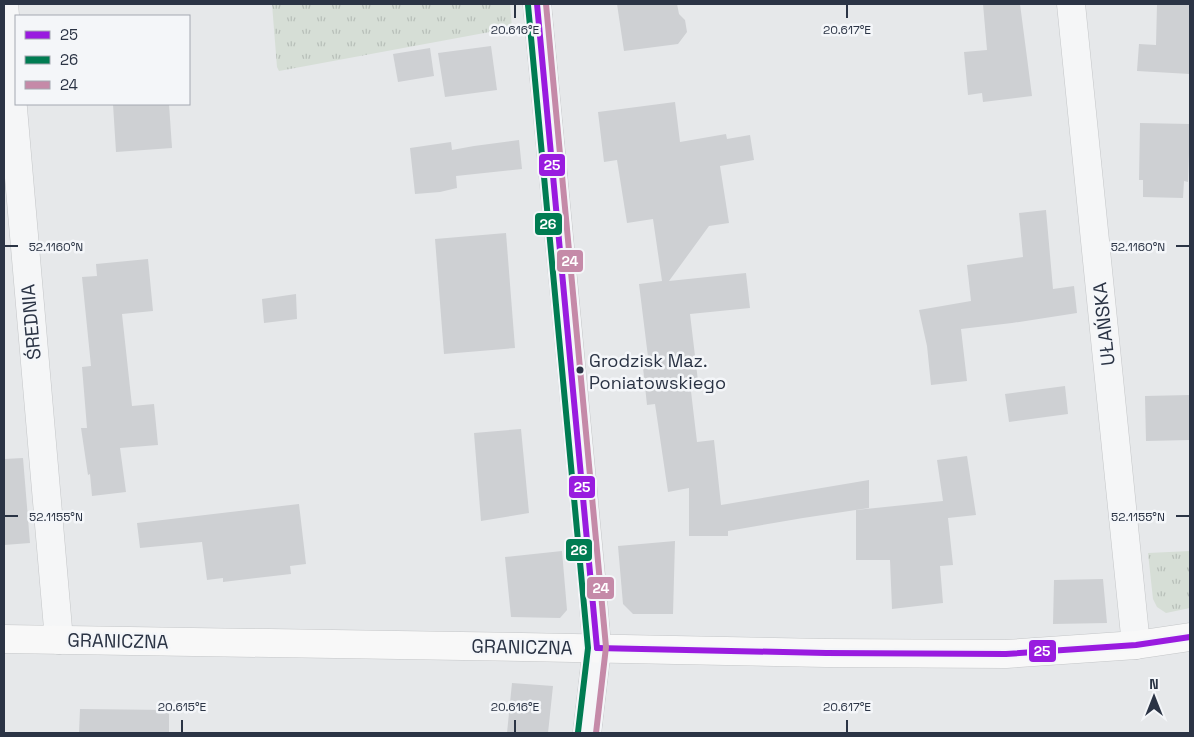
<svg xmlns="http://www.w3.org/2000/svg" width="1194" height="737" viewBox="0 0 1194 737" font-family="'Space Grotesk',sans-serif">
	<defs>
		<pattern id="grass-tufts" width="24" height="20" patternUnits="userSpaceOnUse" patternTransform="scale(1.25)"><rect width="24" height="20" fill="#d6ded6"/><path d="M3 7l-1-3M5 7V3M7 7l1-3M15 17l-1-3M17 17v-4M19 17l1-3" fill="none" stroke="#b8bfb9"/></pattern>
	</defs>
	<rect width="100%" height="100%" fill="#e6e8ea"/>
	<g fill="url(#grass-tufts)">
		<path d="M272 4H510L512 28 279 71 277 67Z"/>
		<path d="M1190 551V608L1166 613 1157 607 1153 599 1148 553Z"/>
	</g>
	<g fill="#ced0d3">
		<path d="M617 4H677L679 14 685 20 687 32 678 44 624 51Z"/>
		<path d="M983 4H1020L1032 96 983 102 982 93 968 95 964 52 987 50Z"/>
		<path d="M1157 4H1190V74L1137 71 1139 44 1156 45Z"/>
		<path d="M491 46 497 90 445 97 438 53Z"/>
		<path d="M430 48 434 76 398 82 393 54Z"/>
		<path d="M675 102 680 142 726 134 727 139 750 135 754 160 720 166 729 223 709 226 669 281 746 273 750 308 690 314 698 381 690 383 697 442 714 440 721 505 869 480V508L803 518 728 531V536H689V488L668 492 655 404 647 405 642 358 648 357 639 284 662 281 653 219 627 223 617 160 604 162 598 112Z"/>
		<path d="M113 104H169L172 148 116 152Z"/>
		<path d="M1140 123 1190 124 1188 182 1184 181 1183 198 1143 197V180H1139Z"/>
		<path d="M519 140 522 169 456 176 457 188 440 192 415 194 410 148 451 142 452 150 474 146Z"/>
		<path d="M1046 210 1053 289 1074 286 1077 313 1012 323 961 329 967 381 931 385 927 346 919 310 971 301 967 265 1023 257 1019 213Z"/>
		<path d="M506 233 515 348 444 354 435 239Z"/>
		<path d="M148 259 153 311 122 314 132 406 154 404 158 445 120 448 126 492 92 496 90 474 88 475 81 428H87L82 367 91 366 82 277 97 276 96 264Z"/>
		<path d="M296 294 297 319 264 323 262 299Z"/>
		<path d="M1065 386 1068 414 1009 422 1005 394Z"/>
		<path d="M1190 395V440L1146 441 1145 396Z"/>
		<path d="M521 429 529 513 481 521 474 433Z"/>
		<path d="M967 456 976 515 948 518 953 565 940 566 943 603 892 609 890 560H856V510L943 501 937 460Z"/>
		<path d="M23 458 30 543 4 545V459Z"/>
		<path d="M299 504 306 564 290 566 291 574 223 582V578L207 580 202 542 140 548 137 523Z"/>
		<path d="M675 541 673 614H633L623 604 618 546Z"/>
		<path d="M562 551 567 610 560 618 511 617 505 557Z"/>
		<path d="M1103 579 1107 623 1053 624 1054 580Z"/>
		<path d="M512 683 553 686 548 733H507Z"/>
		<path d="M80 709 169 710V733H79Z"/>
	</g>
	<g fill="none" stroke-linecap="round" stroke-linejoin="round">
		<g stroke="#c4c6c8" stroke-width="29">
			<g id="street">
				<path d="M4 4 59 640"/>
				<path d="M537 4 592 587 597 648 587 733"/>
				<path d="M1071 4 1136 645"/>
			</g>
		</g>
		<g stroke="#c4c6c8" stroke-width="29">
			<path id="secondary" d="M4 639 522 647 826 653 1006 654 1136 645 1190 637"/>
		</g>
		<use href="#street" stroke="#f5f6f7" stroke-width="28"/>
		<use href="#secondary" stroke="#f8f8f8" stroke-width="28"/>
		<g stroke="#f4f6f9" stroke-width="10">
			<g id="bus-1">
				<path d="M537 4 597 648"/>
				<path d="M597 648 826 653 1006 654 1136 645 1190 637"/>
			</g>
		</g>
		<g stroke="#f4f6f9" stroke-width="10">
			<path id="bus-2" d="M528 5 588 648 578 732"/>
		</g>
		<g stroke="#f4f6f9" stroke-width="10">
			<path id="bus-3" d="M546 4 606 647 596 733"/>
		</g>
		<use href="#bus-1" stroke="#991bdf" stroke-width="6"/>
		<use href="#bus-2" stroke="#007c52" stroke-width="6"/>
		<use href="#bus-3" stroke="#c58aa8" stroke-width="6"/>
	</g>
	<path fill="none" stroke="#2b3445" stroke-width="2" d="M515 5V18M847 5V18M5 246H18M1176 246H1189M5 516H18M1176 516H1189M182 720V732M515 720V732M847 720V732"/>
	<circle fill="#2b3445" stroke="#f4f6f9" stroke-width="2" cx="580" cy="370" r="4.5"/>
	<g text-anchor="middle" dominant-baseline="central" stroke-width="5" stroke-linejoin="round" paint-order="stroke">
		<g font-size="18" fill="#2b3445" stroke="#f4f6f9" text-anchor="start">
			<text x="589" y="360">Grodzisk Maz.<tspan x="589" dy="22">Poniatowskiego</tspan></text>
		</g>
		<g font-size="19" fill="#2b3445" stroke="#f4f6f9">
			<text transform="translate(31 322) rotate(-95)">ŚREDNIA</text>
			<text transform="translate(1104 324) rotate(-96)">UŁAŃSKA</text>
			<text transform="translate(118 641) rotate(1)">GRANICZNA</text>
			<text transform="translate(522 647) rotate(1)">GRANICZNA</text>
		</g>
	</g>
	<g font-size="12" text-anchor="middle" fill="#2b3445" stroke="#f4f6f9" stroke-width="5" stroke-linejoin="round" paint-order="stroke">
		<text x="515" y="34">20.616°E</text>
		<text x="847" y="34">20.617°E</text>
		<text x="56" y="251">52.1160°N</text>
		<text x="1138" y="251">52.1160°N</text>
		<text x="56" y="521">52.1155°N</text>
		<text x="1138" y="521">52.1155°N</text>
		<text x="182" y="711">20.615°E</text>
		<text x="515" y="711">20.616°E</text>
		<text x="847" y="711">20.617°E</text>
	</g>
	<g stroke="#f4f6f9" stroke-width="2">
		<rect x="538" y="153" width="28" height="24" rx="5" fill="#991bdf"/>
		<rect x="534" y="212" width="29" height="24" rx="5" fill="#007c52"/>
		<rect x="556" y="249" width="28" height="24" rx="5" fill="#c58aa8"/>
		<rect x="568" y="475" width="28" height="24" rx="5" fill="#991bdf"/>
		<rect x="565" y="538" width="28" height="24" rx="5" fill="#007c52"/>
		<rect x="586" y="576" width="29" height="24" rx="5" fill="#c58aa8"/>
		<rect x="1028" y="639" width="29" height="24" rx="5" fill="#991bdf"/>
	</g>
	<g font-size="14" text-anchor="middle" font-weight="bold" fill="#fff">
		<text x="552" y="170">25</text>
		<text x="548" y="229">26</text>
		<text x="570" y="266">24</text>
		<text x="582" y="492">25</text>
		<text x="579" y="555">26</text>
		<text x="601" y="593">24</text>
		<text x="1042" y="656">25</text>
	</g>
	<rect width="1194" height="737" fill="none" stroke="#2b3445" stroke-width="10"/>
	<rect x="15" y="15" width="175" height="90" fill="#f4f6f9" stroke="#a4a8b1"/>
	<rect x="25" y="31" width="25" height="8" fill="#991bdf" stroke="#a4a8b1"/>
	<text x="60" y="40" font-size="15" fill="#2b3445">25</text>
	<rect x="25" y="56" width="25" height="8" fill="#007c52" stroke="#a4a8b1"/>
	<text x="60" y="65" font-size="15" fill="#2b3445">26</text>
	<rect x="25" y="81" width="25" height="8" fill="#c58aa8" stroke="#a4a8b1"/>
	<text x="60" y="90" font-size="15" fill="#2b3445">24</text>
	<g transform="translate(1154 697)" stroke="#f4f6f9" stroke-width="4" paint-order="stroke">
	<path d="M0-4L9 19L0 12L-9 19Z" fill="#2b3445"/>
	<text y="-8" font-size="14" font-weight="bold" text-anchor="middle" fill="#2b3445">N</text>
	</g>
</svg>
